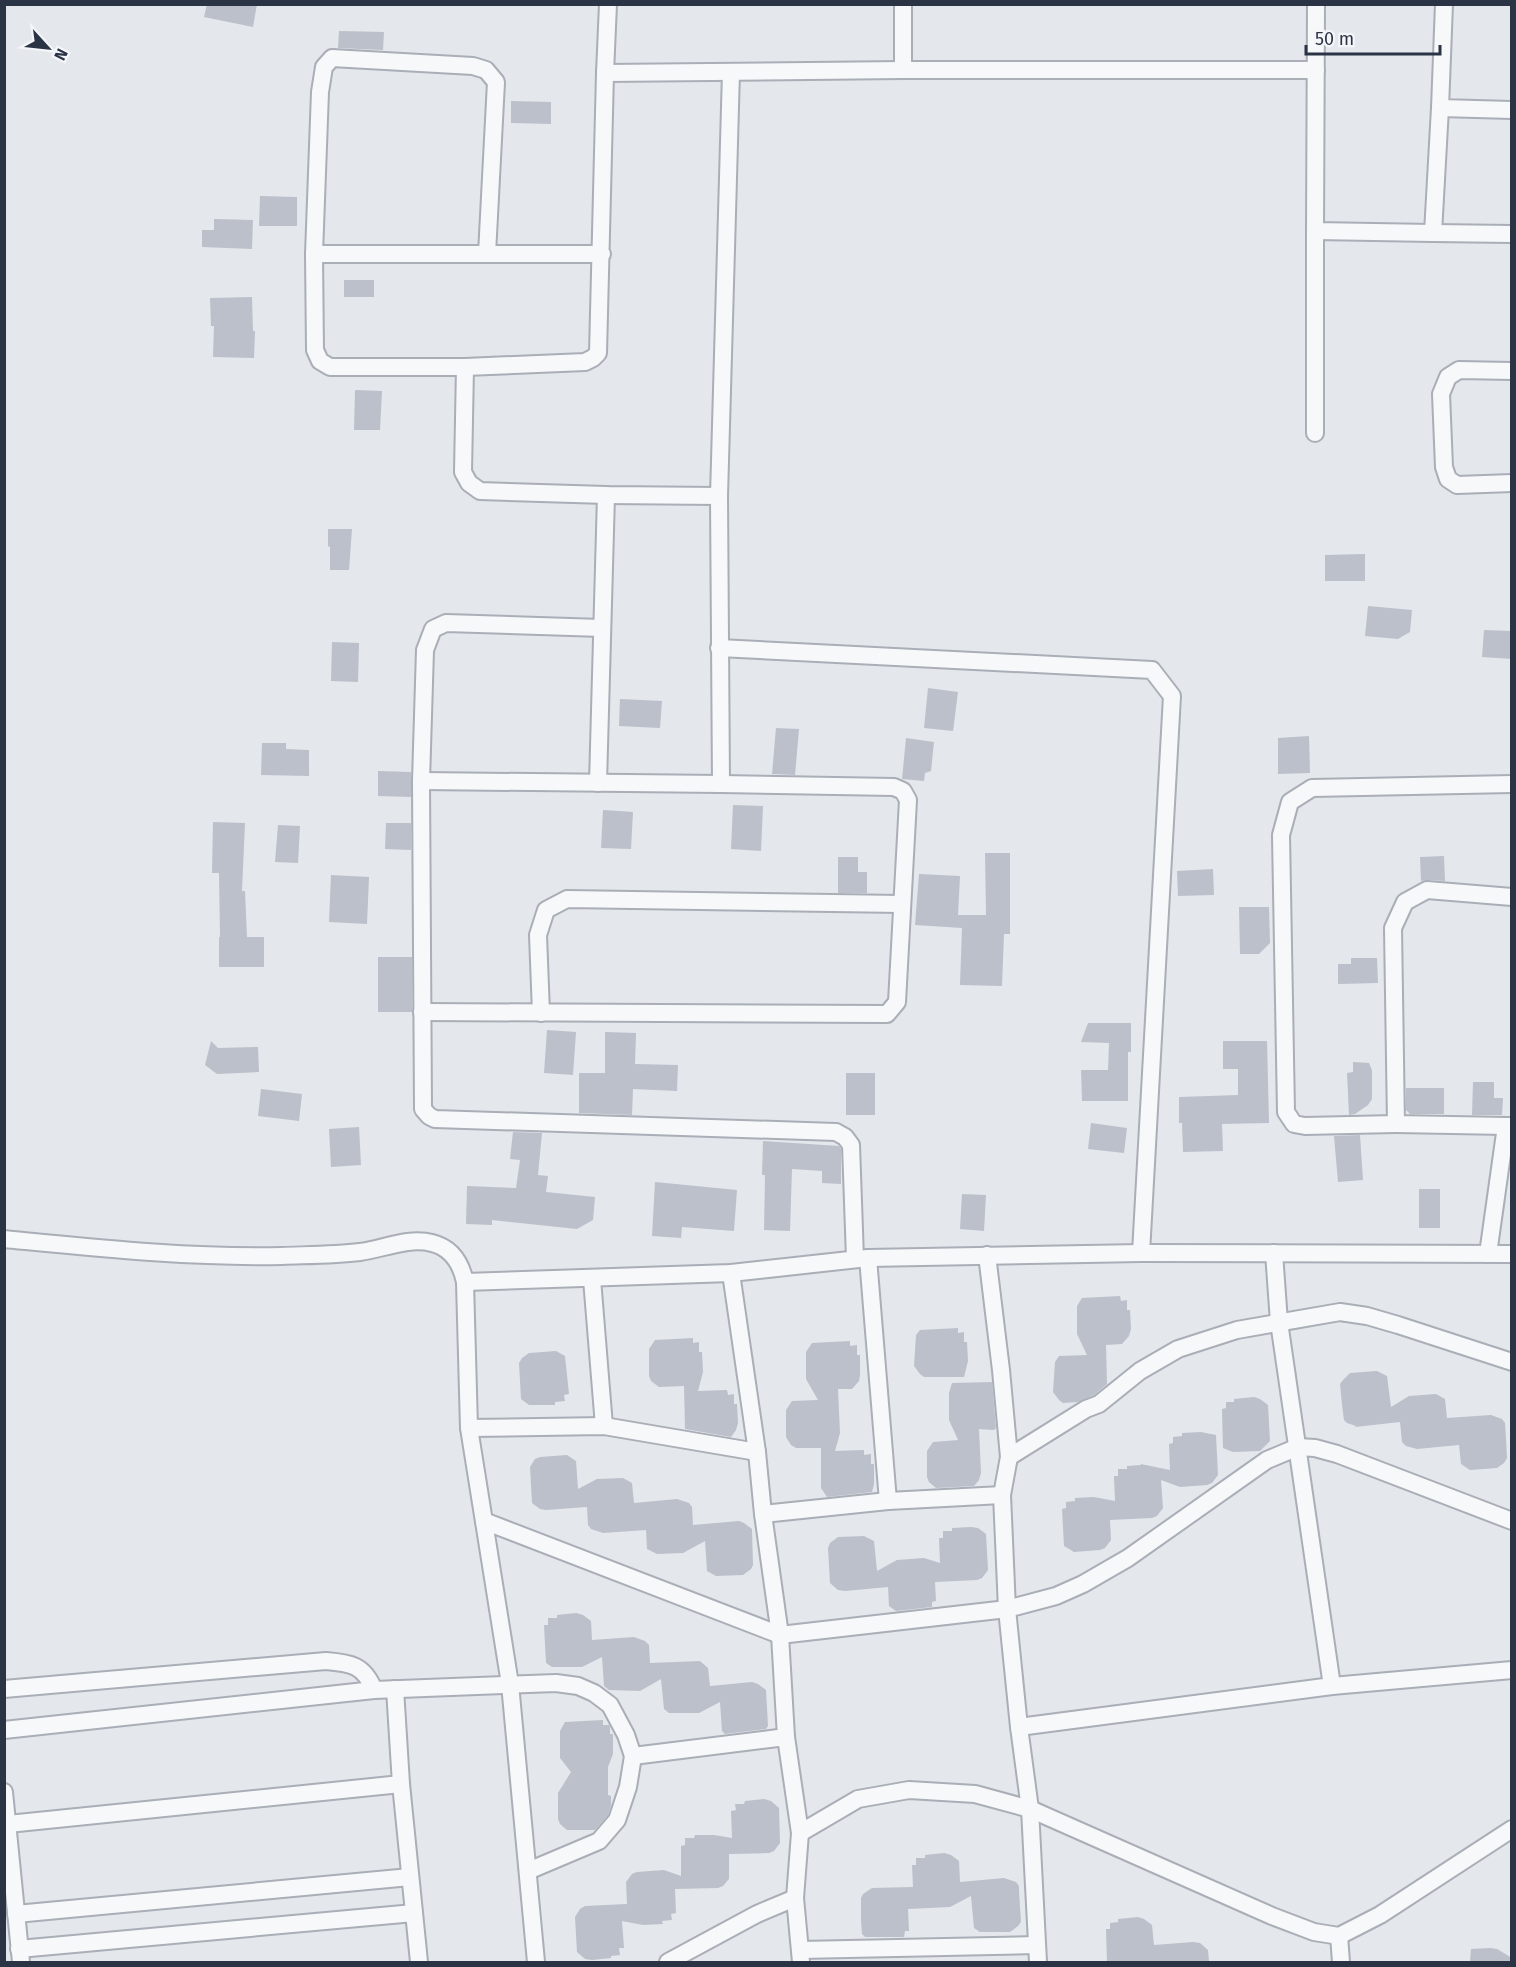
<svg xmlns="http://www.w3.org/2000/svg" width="1516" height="1967" viewBox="0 0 1516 1967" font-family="'Fira Sans',sans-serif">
	<rect width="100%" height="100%" fill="#e4e7ec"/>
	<g fill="#bbc0ca">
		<path d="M207 4H257L253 27 204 17Z"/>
		<path d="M339 31 384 32 383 50 338 48Z"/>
		<path d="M511 101 551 102V124L511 123Z"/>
		<path d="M260 196 297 197V226H259Z"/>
		<path d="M214 219 253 220 252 249 202 247V230H214Z"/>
		<rect x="344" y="280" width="30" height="17"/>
		<path d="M252 297 253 331H255L254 358 213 357 214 326H211L210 298Z"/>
		<path d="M355 390 382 391 380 430H354Z"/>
		<path d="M328 529H352L349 570H330V547L328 546Z"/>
		<path d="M1365 554V581H1325V555Z"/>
		<path d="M1368 606 1412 610 1410 632 1398 639 1365 636Z"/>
		<path d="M1484 630 1512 631V659L1482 657Z"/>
		<path d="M332 642 359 643 358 682 331 681Z"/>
		<path d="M928 688 958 692 953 731 924 728Z"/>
		<path d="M620 699 662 701 660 728 619 726Z"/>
		<path d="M776 728 799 729 795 775 772 774Z"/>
		<path d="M1309 736 1310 773 1278 774V738Z"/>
		<path d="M906 738 934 742 931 771 925 773 924 781 902 779Z"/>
		<path d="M262 743H286V749L309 750V776L261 775Z"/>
		<path d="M378 771 411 772V797L378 796Z"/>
		<path d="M733 805 763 806 761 851 731 849Z"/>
		<path d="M603 810 633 812 631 849 601 848Z"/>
		<path d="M213 822 245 823 242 891H245L247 937H264V967H219V937H220L219 873H212Z"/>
		<path d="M386 823H411V850L385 849Z"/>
		<path d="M278 825 300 826 298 863 275 862Z"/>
		<path d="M985 853H1010V934H1004L1002 986 960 985 962 928 915 925 919 874 960 876 958 915H986Z"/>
		<path d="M1444 856 1445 881 1428 880 1421 881 1420 857Z"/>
		<path d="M838 857H858V872H867V893H838Z"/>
		<path d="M1213 869 1214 895 1178 896 1177 871Z"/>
		<path d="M331 875 369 877 367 924 329 922Z"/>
		<path d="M1239 907H1269L1270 943 1259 954H1240Z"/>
		<rect x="378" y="957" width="34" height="55"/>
		<path d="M1351 958H1377L1378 983 1338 984V964H1351Z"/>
		<path d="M1088 1023H1131V1052H1128V1101H1082L1081 1070H1108L1109 1043 1081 1042Z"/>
		<path d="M547 1030 576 1032 573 1075 544 1073Z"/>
		<path d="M605 1032 636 1033 635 1064 678 1065 677 1091 633 1089 632 1115 579 1113V1073H605Z"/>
		<path d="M211 1041 218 1048 258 1047 259 1072 217 1074 205 1065Z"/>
		<path d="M1223 1041H1267L1269 1123 1222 1124 1223 1151 1183 1152 1182 1123H1179V1097L1238 1095V1069H1223Z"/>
		<path d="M1353 1062 1369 1063 1372 1070V1099L1368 1105 1355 1114 1349 1115 1347 1073 1353 1072Z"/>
		<rect x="846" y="1073" width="29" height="42"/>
		<path d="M1473 1082H1494V1098H1503L1502 1115H1472Z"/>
		<path d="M1406 1088H1444V1114H1410L1406 1110Z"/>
		<path d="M261 1089 302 1094 299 1121 258 1116Z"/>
		<path d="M1091 1123 1127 1128 1124 1153 1088 1149Z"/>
		<path d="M359 1127 361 1165 331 1167 329 1129Z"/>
		<path d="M513 1132 542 1133 538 1175 548 1176 546 1192 595 1197 593 1220 577 1229 492 1220V1225L466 1224 467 1186 516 1188 520 1160 510 1159Z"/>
		<path d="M1360 1135 1363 1180 1338 1182 1334 1136Z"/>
		<path d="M763 1141 839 1146 841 1149V1184L822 1183V1171L792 1169 790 1231 764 1230 765 1175H762Z"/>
		<path d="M655 1182 737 1190 734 1231 682 1227 681 1238 652 1236Z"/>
		<rect x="1419" y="1189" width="21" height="39"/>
		<path d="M962 1194 986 1195 984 1231 960 1229Z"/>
		<path d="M1120 1296 1121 1301 1127 1300V1310H1130L1131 1329 1129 1336 1122 1344 1106 1345 1107 1384 1094 1395 1078 1402 1063 1403 1059 1400 1053 1392 1055 1362 1059 1356 1087 1355 1077 1334V1306L1082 1298Z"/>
		<path d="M958 1328V1333L964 1332V1342H967L968 1361 964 1377H924L920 1374 914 1366 916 1335 920 1330Z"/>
		<path d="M693 1338V1343L699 1342V1352H702L703 1372 698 1391 727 1390 728 1395 734 1394V1404H737L738 1423 736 1430 731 1437 685 1429 684 1386 659 1387 651 1381 649 1376V1349L655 1340Z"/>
		<path d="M850 1341V1346L857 1345V1355H860V1375L859 1381 852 1389H838L840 1433 835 1451 864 1450V1455L871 1454V1464H874V1484L872 1492 827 1497 821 1488V1448H796L791 1445 786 1437V1410L792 1401 818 1400 806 1379V1352L812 1343Z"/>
		<path d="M556 1351 565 1356 569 1394 564 1395 565 1401 555 1402V1405H529L521 1399 519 1363 522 1358 529 1353Z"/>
		<path d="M1377 1371 1387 1376 1391 1407 1409 1396 1436 1394 1445 1399 1447 1418 1491 1415 1502 1419 1505 1423 1506 1439 1507 1458 1504 1463 1497 1468 1470 1470 1461 1464 1459 1445 1417 1449 1406 1446 1402 1442 1400 1422 1355 1427 1356 1426 1347 1423 1344 1420 1342 1405 1340 1384 1343 1380 1350 1373Z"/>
		<path d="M992 1382 996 1428 994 1430 979 1429 981 1473 979 1480 974 1486 936 1488 929 1482 927 1477V1451L933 1442 958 1440 949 1420V1393L952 1383Z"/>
		<path d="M1254 1397 1260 1399 1268 1405 1270 1441 1260 1451 1233 1452 1223 1448 1222 1409 1226 1408V1402H1234V1399Z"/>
		<path d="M1201 1432 1216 1435 1218 1475 1212 1483 1207 1485 1180 1487 1161 1480 1163 1508 1157 1516 1152 1518 1110 1520 1111 1540 1105 1548 1100 1550 1074 1552 1064 1546 1062 1509 1066 1508V1502L1075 1501V1498L1094 1497 1115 1501 1114 1476H1118V1469H1127V1466L1141 1465V1464L1170 1470 1169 1444 1173 1443V1437L1182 1436V1433Z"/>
		<path d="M567 1455 576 1461 578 1489 597 1479 623 1478 632 1483 634 1503 677 1499 689 1503 692 1507 693 1525 739 1521 744 1523 752 1529 753 1565 751 1569 743 1575 716 1576 707 1571 705 1541 683 1553 657 1554 647 1549 646 1530 603 1533 591 1529 588 1525 587 1507 546 1510 540 1509 532 1503 530 1467 535 1459 540 1457Z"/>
		<path d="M971 1527 978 1528 986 1534 988 1570 982 1578 977 1580 935 1582 936 1601 932 1602V1607L896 1611 889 1606 888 1587 845 1591 838 1590 830 1583 828 1548 830 1543 838 1537 864 1536 874 1541 877 1571 897 1560 924 1558 940 1563 939 1538H943V1531H952V1528Z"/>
		<path d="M576 1613 583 1615 591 1621 592 1640 634 1637 645 1641 649 1645 650 1663 700 1661 708 1668 710 1686 752 1682 758 1684 766 1690 768 1726 766 1729 725 1734 722 1731 720 1702 699 1713H669L664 1709 661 1679 640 1691 609 1690 604 1686 602 1657 582 1667H552L546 1663 544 1625H548V1618H557V1615Z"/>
		<path d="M603 1720V1725H609L610 1727V1734H613V1754L608 1767V1795L611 1796V1805L608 1815 595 1830H567L560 1824 558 1819V1793L571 1772 560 1758V1731L565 1722Z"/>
		<path d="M764 1799 771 1801 779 1808 780 1843 774 1851 769 1853 729 1854V1879L723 1886 718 1888 675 1889 676 1913 671 1914 672 1920 662 1921 663 1924 643 1925 622 1921 624 1948H619L620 1955 611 1956V1958L592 1960 585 1959 577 1952 575 1917 580 1909 585 1906 627 1904 626 1882 632 1874 637 1872 664 1870 681 1876V1846L685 1845V1838H694L695 1835H714L732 1838 731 1811 736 1810 735 1804H744L745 1801Z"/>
		<path d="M944 1853 951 1855 959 1861 960 1882 1004 1878 1016 1882 1019 1886V1891L1021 1922 1018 1926 1010 1932H980L974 1928 971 1896 950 1907 908 1909 909 1931H905L904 1937H865L862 1934 861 1920V1898L863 1894 872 1888 913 1887 912 1865H916V1858H925V1855Z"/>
		<path d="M1138 1917 1144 1919 1152 1925 1154 1945 1193 1942 1200 1943 1208 1950 1209 1961 1107 1962 1106 1929H1110V1923L1118 1922V1919Z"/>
		<path d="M1490 1948 1497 1949 1512 1958V1962H1470L1471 1949Z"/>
	</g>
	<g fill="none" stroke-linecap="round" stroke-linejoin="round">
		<g stroke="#a9aeb7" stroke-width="20">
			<g id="street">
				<path d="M608 4 605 73 903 70"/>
				<path d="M903 4V70H1316"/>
				<path d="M1316 4 1315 231 1433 233 1440 108"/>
				<path d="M1444 4 1440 108 1512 110"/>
				<path d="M1433 233 1512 234"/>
				<path d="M314 254 320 92 324 67 332 58 473 66 486 70 496 82 487 254"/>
				<path d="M602 254H314L315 350 320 361 330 367H465L585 362 593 358 598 353 605 73"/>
				<path d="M465 367 463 472 469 483 480 491 606 495 719 496 731 72"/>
				<path d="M1512 371 1459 370 1448 377 1441 394 1444 467 1448 479 1457 485 1512 483"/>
				<path d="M1315 433V231"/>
				<path d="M602 628 446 623 433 629 425 650 421 781 423 1109 429 1116 435 1119 836 1132 845 1137 851 1145 855 1259"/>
				<path d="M719 648 1152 670 1172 696 1141 1253"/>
				<path d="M421 781 721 784 719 496"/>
				<path d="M598 783 606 495"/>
				<path d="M422 1012 887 1014 897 1002 908 800 903 791 894 787 721 784"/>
				<path d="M541 1013 538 935 546 910 567 899 902 904"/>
				<path d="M1396 1124 1305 1126 1294 1124 1286 1112 1281 835 1290 802 1312 788 1512 784"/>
				<path d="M1506 1126 1396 1124 1393 928 1405 902 1427 890 1512 897"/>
				<path d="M4 1239C97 1248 190 1258 282 1256 308 1255 335 1255 360 1252 383 1249 408 1237 432 1243 452 1248 461 1263 465 1282L469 1428 510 1684 536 1962"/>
				<path d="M1274 1253 1279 1322 1332 1686"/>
				<path d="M1488 1254 1506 1126H1512"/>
				<path d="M987 1255 1001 1370 1009 1457 1002 1495 1007 1609 1019 1727"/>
				<path d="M868 1258 888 1501"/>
				<path d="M731 1273 757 1452 763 1514 780 1635 786 1737 800 1833 795 1898 801 1962"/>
				<path d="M592 1279 604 1426"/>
				<path d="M465 1282 731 1273 868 1258 1141 1253 1512 1254"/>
				<path d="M469 1428 604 1426 757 1452"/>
				<path d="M1009 1457 1086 1409 1099 1404 1140 1371 1178 1349 1237 1330 1340 1312 1367 1316 1398 1325 1512 1362"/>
				<path d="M763 1514 888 1501 1002 1495"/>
				<path d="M484 1521 780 1635 1007 1609 1056 1596 1083 1584 1128 1558 1267 1460 1298 1447 1315 1448 1337 1454 1512 1521"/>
				<path d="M4 1689 326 1661C351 1663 364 1665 374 1690"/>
				<path d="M395 1689 401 1784 419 1962"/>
				<path d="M4 1730 374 1690 556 1683 578 1686 594 1693 610 1705 626 1735 633 1756 628 1787 617 1820 599 1841 528 1871"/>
				<path d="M633 1756 786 1737"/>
				<path d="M4 1792 21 1962"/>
				<path d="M8 1824 401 1784"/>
				<path d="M800 1833 858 1799 909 1790 975 1794 1030 1809 1272 1916 1314 1932 1339 1936 1380 1915 1512 1829"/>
				<path d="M16 1914 410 1877"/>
				<path d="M1339 1936 1341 1962"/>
				<path d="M19 1949 414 1913"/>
				<path d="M800 1950 1037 1945"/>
				<path d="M668 1962 757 1914 795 1898"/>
				<path d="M1038 1962 1030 1809 1019 1727 1332 1686 1512 1670"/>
			</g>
		</g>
		<use href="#street" stroke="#f7f8fa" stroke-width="16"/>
	</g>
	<rect width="1516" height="1967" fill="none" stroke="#2b3445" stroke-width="12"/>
	<g transform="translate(48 48) rotate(117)" stroke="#f4f6f9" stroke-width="4.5" paint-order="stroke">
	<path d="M0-4.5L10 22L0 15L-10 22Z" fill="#2b3445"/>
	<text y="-9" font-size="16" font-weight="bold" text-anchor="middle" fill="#2b3445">N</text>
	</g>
	<path d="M1306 45v9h134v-9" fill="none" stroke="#2b3445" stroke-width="3"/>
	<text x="1315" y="45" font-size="18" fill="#2b3445" stroke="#f4f6f9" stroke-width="4.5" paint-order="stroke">50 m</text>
</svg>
